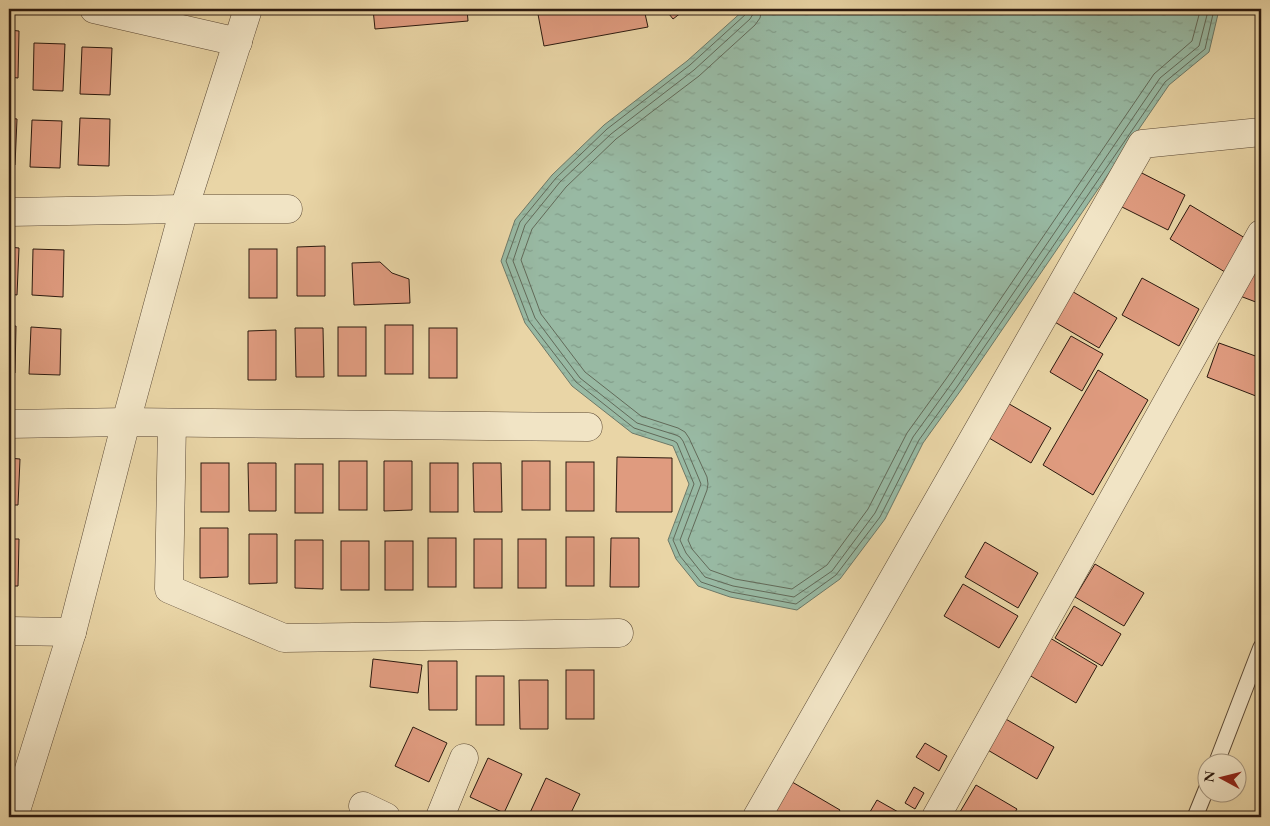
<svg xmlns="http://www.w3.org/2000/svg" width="1270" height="826" viewBox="0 0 1270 826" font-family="'EB Garamond',serif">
	<defs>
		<pattern id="water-ripples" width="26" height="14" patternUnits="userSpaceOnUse" patternTransform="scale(1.25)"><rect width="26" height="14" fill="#98b9a3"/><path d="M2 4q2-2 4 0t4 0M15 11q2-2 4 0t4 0" fill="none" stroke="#839e8b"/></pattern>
	</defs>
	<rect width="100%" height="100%" fill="#e9d5a6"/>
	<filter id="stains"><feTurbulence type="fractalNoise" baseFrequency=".004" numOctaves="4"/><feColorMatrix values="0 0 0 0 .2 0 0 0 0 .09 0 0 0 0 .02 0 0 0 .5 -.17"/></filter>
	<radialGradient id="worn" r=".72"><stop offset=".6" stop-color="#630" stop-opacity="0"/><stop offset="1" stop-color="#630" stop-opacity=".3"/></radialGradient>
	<path fill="url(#water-ripples)" stroke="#6d7968" d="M745 9H1217L1218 14 1209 52 1169 85 961 390 923 443 885 519 840 579 797 610 730 597 698 586 676 559 668 540 689 484 673 446 632 433 572 386 525 323 501 261 515 220 552 175 604 125 687 61Z"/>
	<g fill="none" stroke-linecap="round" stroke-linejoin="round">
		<g stroke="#626a59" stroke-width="1">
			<path d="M748 9 746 14 690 65 607 129 556 178 520 222 506 261 529 321 576 382 634 428 674 441 677 443 694 484 673 540 680 556 701 582 731 592 796 604 836 575 880 517 919 440 957 387 1165 82 1205 49 1213 14 1212 9"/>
			<path d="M754 9 753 14 750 19 694 70 611 134 560 182 525 225 513 261 535 318 580 378 637 423 676 435 680 437 683 441 699 479 701 484 680 540 686 553 705 577 733 586 794 597 832 571 875 513 913 437 952 383 1160 78 1199 46 1207 15 1206 9"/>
			<path d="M762 9 760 18 755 25 699 76 616 139 566 187 532 229 521 260 541 314 585 372 641 416 678 428 685 432 689 438 707 477 708 484 707 490 688 540 692 549 710 570 735 579 792 589 827 565 868 509 907 433 946 379 1154 74 1192 41 1199 15V9"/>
		</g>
	</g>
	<g fill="#df9b7f" stroke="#2c1a0f">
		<path d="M373 9H467L468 21 375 29Z"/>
		<path d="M537 9H644L648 27 544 46Z"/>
		<path d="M665 9H686L673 19Z"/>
		<path d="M9 30 19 31 18 78 9 77Z"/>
		<path d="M34 43 65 44 63 91 33 90Z"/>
		<path d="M82 47 112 48 110 95 80 94Z"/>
		<path d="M9 118 17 119 15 165H9Z"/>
		<path d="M80 118 110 119 109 166 78 165Z"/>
		<path d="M32 120 62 121 60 168 30 167Z"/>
		<path d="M1132 168 1185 195 1168 230 1114 203Z"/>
		<path d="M1190 205 1245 238 1225 272 1170 239Z"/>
		<path d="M325 246V296H297V247Z"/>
		<path d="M9 247 19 248 17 295 9 294Z"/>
		<path d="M33 249 64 250 63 297 32 295Z"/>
		<rect x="249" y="249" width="28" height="49"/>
		<path d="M1261 260V304L1240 296Z"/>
		<path d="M380 262 392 273 409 279 410 303 354 305 352 263Z"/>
		<path d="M1142 278 1199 309 1179 346 1122 315Z"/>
		<path d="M1070 290 1117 318 1099 348 1053 321Z"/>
		<rect x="385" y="325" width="28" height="49"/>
		<path d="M9 326H16L15 373H9Z"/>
		<path d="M31 327 61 329 60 375 29 374Z"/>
		<rect x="338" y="327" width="28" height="49"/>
		<path d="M295 328H323L324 377H296Z"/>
		<rect x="429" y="328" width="28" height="50"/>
		<path d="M276 330V380H248V331Z"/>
		<path d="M1071 336 1103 354 1082 391 1050 372Z"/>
		<path d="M1219 343 1261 358V398L1207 377Z"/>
		<path d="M1098 370 1148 400 1093 495 1043 465Z"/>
		<path d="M1004 401 1051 428 1031 463 984 435Z"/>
		<path d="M617 457 672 458V512H616Z"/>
		<path d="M9 458 20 459 18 505H9Z"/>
		<rect x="339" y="461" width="28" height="49"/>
		<path d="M384 461H412V510L384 511Z"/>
		<rect x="522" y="461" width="28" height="49"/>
		<rect x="566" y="462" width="28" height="49"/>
		<rect x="201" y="463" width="28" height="49"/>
		<path d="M248 463H276V511H249Z"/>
		<rect x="430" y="463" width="28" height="49"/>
		<path d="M473 463H501L502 512H474Z"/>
		<rect x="295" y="464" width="28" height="49"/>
		<path d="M200 528H228V577L200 578Z"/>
		<path d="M249 534H277V583L249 584Z"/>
		<rect x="566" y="537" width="28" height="49"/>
		<rect x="428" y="538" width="28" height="49"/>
		<path d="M611 538H639V587H610Z"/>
		<path d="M9 539H19L18 586H9Z"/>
		<rect x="474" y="539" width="28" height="49"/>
		<rect x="518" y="539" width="28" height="49"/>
		<path d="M295 540H323V589L295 588Z"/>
		<rect x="341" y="541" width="28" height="49"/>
		<rect x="385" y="541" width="28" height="49"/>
		<path d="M985 542 1038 573 1018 608 965 577Z"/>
		<path d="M1095 564 1144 593 1124 626 1075 597Z"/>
		<path d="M963 584 1018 616 999 648 944 616Z"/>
		<path d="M1074 606 1121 634 1102 666 1055 638Z"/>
		<path d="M1045 635 1097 666 1076 703 1024 672Z"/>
		<path d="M373 659 422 665 418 693 370 687Z"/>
		<path d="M428 661H457V710H429Z"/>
		<rect x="566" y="670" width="28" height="49"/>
		<rect x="476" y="676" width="28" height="49"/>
		<path d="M519 680H548V729H520Z"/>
		<path d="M1004 718 1054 747 1037 779 986 749Z"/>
		<path d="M413 727 447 743 429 782 395 766Z"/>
		<path d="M925 743 947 756 939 771 916 757Z"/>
		<path d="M488 758 522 774 504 813 470 797Z"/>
		<path d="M546 778 580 794 569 817H528Z"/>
		<path d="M787 779 840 810 836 817H770Z"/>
		<path d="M976 785 1017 809 1012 817H957Z"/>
		<path d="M914 787 924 793 915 809 905 803Z"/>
		<path d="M877 800 907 817H867Z"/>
	</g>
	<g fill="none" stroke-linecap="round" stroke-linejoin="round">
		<g stroke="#5b4935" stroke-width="17">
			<g id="service">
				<path d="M1216 764 1261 647"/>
				<path d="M1195 817 1208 785"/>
			</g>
		</g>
		<g stroke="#5b4935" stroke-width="29">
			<g id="minor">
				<path d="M94 9 238 42"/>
				<path d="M9 212 184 209H288"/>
				<path d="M172 423 169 589 284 638 619 633"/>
				<path d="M9 424 126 422 588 427"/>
				<path d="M9 631 72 632"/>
				<path d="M363 806 386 817"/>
				<path d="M14 817 72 632 126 422 184 209 248 9"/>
				<path d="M440 817 464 758"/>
				<path d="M757 817 1142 144 1261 132"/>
				<path d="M936 817 1261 234"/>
			</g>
		</g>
		<use href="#service" stroke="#f1e4c5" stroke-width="15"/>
		<use href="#minor" stroke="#f1e4c5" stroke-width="28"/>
	</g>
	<rect width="1270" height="826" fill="none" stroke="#e9d5a6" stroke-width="30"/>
	<rect x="10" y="10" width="1250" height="806" fill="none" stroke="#2c1a0f" stroke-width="2.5"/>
	<rect x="15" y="15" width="1240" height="796" fill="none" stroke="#2c1a0f"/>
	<g transform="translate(1222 778) rotate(277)"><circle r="24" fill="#f1e4c5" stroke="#a2937c"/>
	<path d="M0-4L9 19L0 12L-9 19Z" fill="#8f2418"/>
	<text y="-8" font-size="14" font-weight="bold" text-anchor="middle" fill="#2c1a0f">N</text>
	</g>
	<rect width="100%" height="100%" filter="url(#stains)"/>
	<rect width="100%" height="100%" fill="url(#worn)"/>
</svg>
